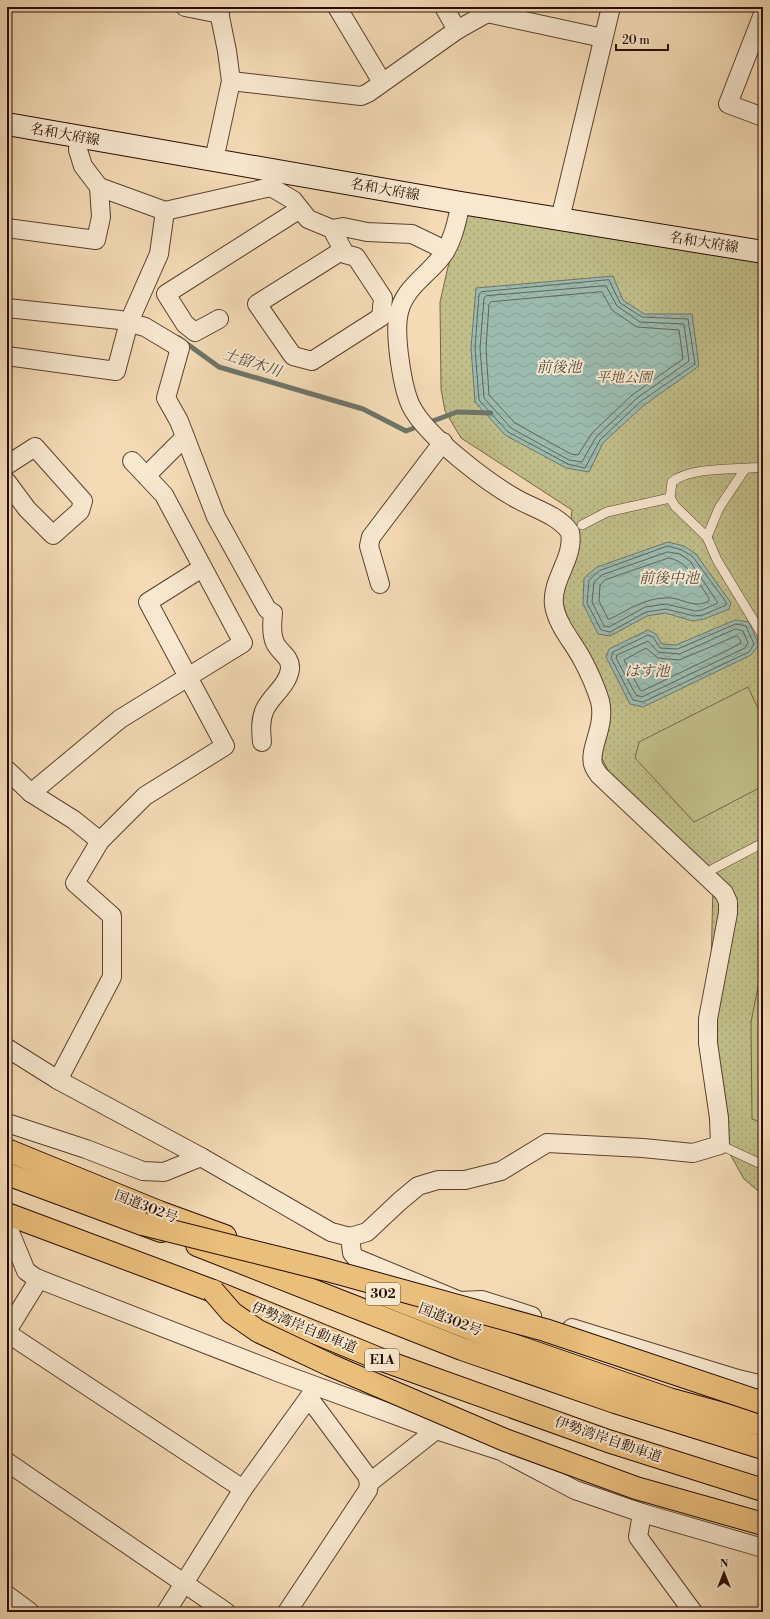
<svg xmlns="http://www.w3.org/2000/svg" width="770" height="1619" viewBox="0 0 770 1619" font-family="'Libre Bodoni','Noto Serif JP',serif">
	<defs>
		<pattern id="park-dots" width="8" height="8" patternUnits="userSpaceOnUse"><rect width="8" height="8" fill="#c1be89"/><path d="M2 2h.1M6 6h.1" fill="none" stroke="#a6a274" stroke-width="1.8" stroke-linecap="round"/></pattern>
		<pattern id="water-waves" width="16" height="10" patternUnits="userSpaceOnUse"><rect width="16" height="10" fill="#9cbbaf"/><path d="M0 5q4-4 8 0t8 0" fill="none" stroke="#86a095"/></pattern>
	</defs>
	<rect width="100%" height="100%" fill="#f4dbb6"/>
	<filter id="stains"><feTurbulence type="fractalNoise" baseFrequency=".005" numOctaves="4"/><feColorMatrix values="0 0 0 0 .2 0 0 0 0 .09 0 0 0 0 .02 0 0 0 .5 -.17"/></filter>
	<radialGradient id="worn" r=".72"><stop offset=".6" stop-color="#630" stop-opacity="0"/><stop offset="1" stop-color="#630" stop-opacity=".3"/></radialGradient>
	<path fill="url(#park-dots)" stroke="#756544" d="M461 210 763 261V1195L744 1179 721 1138 709 1057 713 883 620 793 599 753 595 701 560 615 572 510 461 438 445 411 441 389 440 302Z"/>
	<g fill="#c1be89" stroke="#756544">
		<path d="M748 687 763 719V786L694 822 635 758 639 742Z"/>
		<path d="M763 962V1123L752 1119 751 1022Z"/>
	</g>
	<g fill="url(#water-waves)" stroke="#6e7569">
		<path d="M613 276 623 300 644 314H692L699 366 643 406 603 443 589 472 566 468 505 435 475 402 471 348 476 288Z"/>
		<path d="M668 542 684 546 696 554 731 603 729 609 704 619 693 621 665 613 647 616 610 636 598 634 583 604 584 578 597 567Z"/>
		<path d="M735 620 749 622 759 645 751 655 643 707 630 704 606 657 609 649 648 630 656 634 662 644 676 645Z"/>
	</g>
	<g fill="none" stroke-linecap="round" stroke-linejoin="round">
		<g stroke="#626458" stroke-width="1">
			<path d="M609 280 620 303 642 317 688 319 695 364 640 402 600 440 585 468 568 464 508 432 479 400 475 348 479 294 481 292Z"/>
			<path d="M606 286 617 306 640 322 684 324 689 361 636 399 596 437 582 462 569 460 511 428 484 398 480 348 484 298 486 296Z"/>
			<path d="M602 292 612 310 637 327 679 330 683 359 632 395 592 433 578 455 571 454 515 423 489 395 486 348 489 304 491 302Z"/>
			<path d="M668 546 682 550 693 557 726 602V605L703 615 694 616 666 609 646 612 610 632 601 630 587 603 589 580 599 571Z"/>
			<path d="M668 552 680 554 690 561 718 603 702 610 695 611 666 604 645 607 609 627 604 626 592 602 594 582 602 575Z"/>
			<path d="M669 558C689 562 698 583 709 598V601C691 610 682 596 664 598 643 599 628 610 610 619H608L599 601 600 585 605 580Z"/>
			<path d="M736 624 746 626 754 644 749 652 643 702 633 700 611 658 613 652 648 635 653 637 660 648 677 649Z"/>
			<path d="M736 629 743 631 748 643 745 648 642 697 636 695 616 658 617 655 648 641 658 652 679 654Z"/>
			<path d="M737 636 741 641 740 644 642 691 640 690 624 660 646 648 658 658 679 660Z"/>
		</g>
		<path stroke="#6e7569" stroke-width="5" d="M179 338 219 367 363 409 406 431 457 412 491 413"/>
		<g stroke="#5c402e" stroke-width="10">
			<g id="service">
				<path d="M670 498 675 506 707 537 719 508 745 469"/>
				<path d="M582 525 607 512 670 498 672 482C691 466 739 470 763 467"/>
				<path d="M707 537 717 560 763 636"/>
				<path d="M713 869 763 843"/>
				<path d="M720 1145 763 1165"/>
			</g>
		</g>
		<g stroke="#5c402e" stroke-width="20">
			<g id="minor">
				<path d="M185 7 220 14"/>
				<path d="M337 7 382 82"/>
				<path d="M444 7 457 30"/>
				<path d="M487 13 603 38"/>
				<path d="M763 14 728 104 763 117"/>
				<path d="M231 81 361 96 368 93 457 30 498 7"/>
				<path d="M214 160 231 81 227 51 218 7"/>
				<path d="M99 187 165 211 271 187 293 200 308 219 332 229 345 254 356 257 383 298 381 317 312 361 293 356 257 304 343 250"/>
				<path d="M560 219 611 7"/>
				<path d="M7 228 96 240 101 217 99 187 83 166 78 150 79 137"/>
				<path d="M332 229 343 227 367 232 412 234 445 250"/>
				<path d="M7 308 120 320 145 327 180 348 166 398 179 421 216 517 267 609 273 613C272 622 271 634 275 643 280 653 291 657 290 669 288 685 272 695 265 709 260 720 261 730 262 742"/>
				<path d="M219 319 195 332 185 324 166 294 300 209"/>
				<path d="M7 356 116 371 129 322 159 254 165 211"/>
				<path d="M7 465 35 447 83 501 80 511 53 535 27 509 7 482"/>
				<path d="M146 476 185 437"/>
				<path d="M380 584 369 546 371 537 443 442"/>
				<path d="M7 770 31 793 74 820 100 841"/>
				<path d="M31 793 120 719 243 643 164 495 132 461"/>
				<path d="M7 1048 58 1080 201 1157 331 1232 350 1237 352 1253 356 1258 460 1301 482 1300 532 1316"/>
				<path d="M58 1080 112 977V916L75 883 100 841 145 796 225 746 148 602 202 568"/>
				<path d="M7 1123 86 1149 143 1171 164 1172 201 1157"/>
				<path d="M7 1225 26 1271 36 1278 280 1373 436 1430 501 1451 575 1490 642 1513 763 1548"/>
				<path d="M350 1237 367 1232 400 1201 418 1186 438 1180H465L501 1171 547 1143 643 1148 693 1153 720 1145 719 1118 708 1043V1019L728 913V902L724 893 599 775C597 772 594 768 593 764 589 747 606 727 600 701 596 688 589 672 582 659 573 642 557 625 554 605 551 579 575 558 570 532 558 515 535 509 517 499 488 483 426 436 411 406 402 387 395 338 398 317 402 287 430 275 445 252 454 237 457 220 461 203"/>
				<path d="M572 1328 738 1379 763 1385"/>
				<path d="M7 1331 39 1279"/>
				<path d="M7 1333 243 1489 166 1612"/>
				<path d="M7 1462 226 1612"/>
				<path d="M369 1483 436 1430"/>
				<path d="M243 1489 315 1389"/>
				<path d="M642 1513 638 1537 693 1612"/>
				<path d="M7 1595 30 1612"/>
				<path d="M287 1612 368 1490 369 1483 367 1476 309 1398"/>
			</g>
		</g>
		<g stroke="#290c00" stroke-width="24">
			<path id="secondary" d="M7 124 461 203 763 252"/>
		</g>
		<g stroke="#290c00" stroke-width="24">
			<g id="trunk">
				<path d="M7 1150 159 1212 225 1236"/>
				<path d="M380 1293 510 1344 669 1399 763 1425"/>
			</g>
		</g>
		<g stroke="#290c00" stroke-width="24">
			<g id="motorway">
				<path d="M7 1174 161 1231"/>
				<path d="M7 1214 213 1291 382 1360 608 1441 763 1490"/>
				<path d="M197 1245 462 1349 615 1402 763 1448"/>
			</g>
		</g>
		<use href="#service" stroke="#f8e8d0" stroke-width="9"/>
		<use href="#minor" stroke="#f8e8d0" stroke-width="18"/>
		<use href="#secondary" stroke="#f8e8d0" stroke-width="22"/>
		<use href="#trunk" stroke="#eabe7b" stroke-width="22"/>
		<use href="#motorway" stroke="#eabe7b" stroke-width="22"/>
		<g stroke="#290c00" stroke-width="24" stroke-linecap="butt">
			<g id="motorway-bridge">
				<path d="M143 1224 327 1270 545 1330 763 1403"/>
				<path d="M213 1291 232 1313 258 1331 330 1365 505 1440 636 1488 763 1524"/>
			</g>
		</g>
		<use href="#motorway-bridge" stroke="#eabe7b" stroke-width="22"/>
	</g>
	<g text-anchor="middle" dominant-baseline="central" stroke-width="4" stroke-linejoin="round" paint-order="stroke">
		<g fill="#f8e8d0" stroke="#674e3e" stroke-width="1">
			<rect x="366" y="1283" width="34" height="22" rx="3"/>
			<rect x="365" y="1349" width="34" height="22" rx="3"/>
		</g>
		<g font-size="13" font-weight="bold" fill="#290c00">
			<text x="383" y="1294">302</text>
			<text x="382" y="1360">E1A</text>
		</g>
		<g font-size="14" fill="#290c00" stroke="#f8e8d0">
			<text transform="translate(65 135) rotate(10)">名和大府線</text>
			<text transform="translate(385 190) rotate(10)">名和大府線</text>
			<text transform="translate(704 243) rotate(9)">名和大府線</text>
			<text transform="translate(146 1207) rotate(21)">国道302号</text>
			<text transform="translate(450 1320) rotate(21)">国道302号</text>
			<text transform="translate(304 1328) rotate(22)">伊勢湾岸自動車道</text>
			<text transform="translate(608 1440) rotate(19)">伊勢湾岸自動車道</text>
		</g>
		<g font-size="14" font-style="italic" fill="#5e4a30" stroke="#f8e8d0">
			<text x="624" y="378">平地公園</text>
		</g>
		<g font-size="15" font-style="italic" fill="#51493d" stroke="#f8e8d0">
			<text transform="translate(252 363) rotate(18)">土留木川</text>
			<text x="559" y="367">前後池</text>
			<text x="669" y="578">前後中池</text>
			<text x="647" y="671">はす池</text>
		</g>
	</g>
	<rect width="770" height="1619" fill="none" stroke="#f4dbb6" stroke-width="24"/>
	<rect x="8" y="8" width="754" height="1603" fill="none" stroke="#290c00" stroke-width="2"/>
	<rect x="12" y="12" width="746" height="1595" fill="none" stroke="#290c00"/>
	<g transform="translate(724 1573)" stroke="#f8e8d0" stroke-width="3" paint-order="stroke">
	<path d="M0-3L7 15L0 10L-7 15Z" fill="#290c00"/>
	<text y="-6" font-size="11" font-weight="bold" text-anchor="middle" fill="#290c00">N</text>
	</g>
	<path d="M616 44v6h52v-6" fill="none" stroke="#290c00" stroke-width="2"/>
	<text x="622" y="44" font-size="12" fill="#290c00" stroke="#f8e8d0" stroke-width="3" paint-order="stroke">20 m</text>
	<rect width="100%" height="100%" filter="url(#stains)"/>
	<rect width="100%" height="100%" fill="url(#worn)"/>
</svg>
